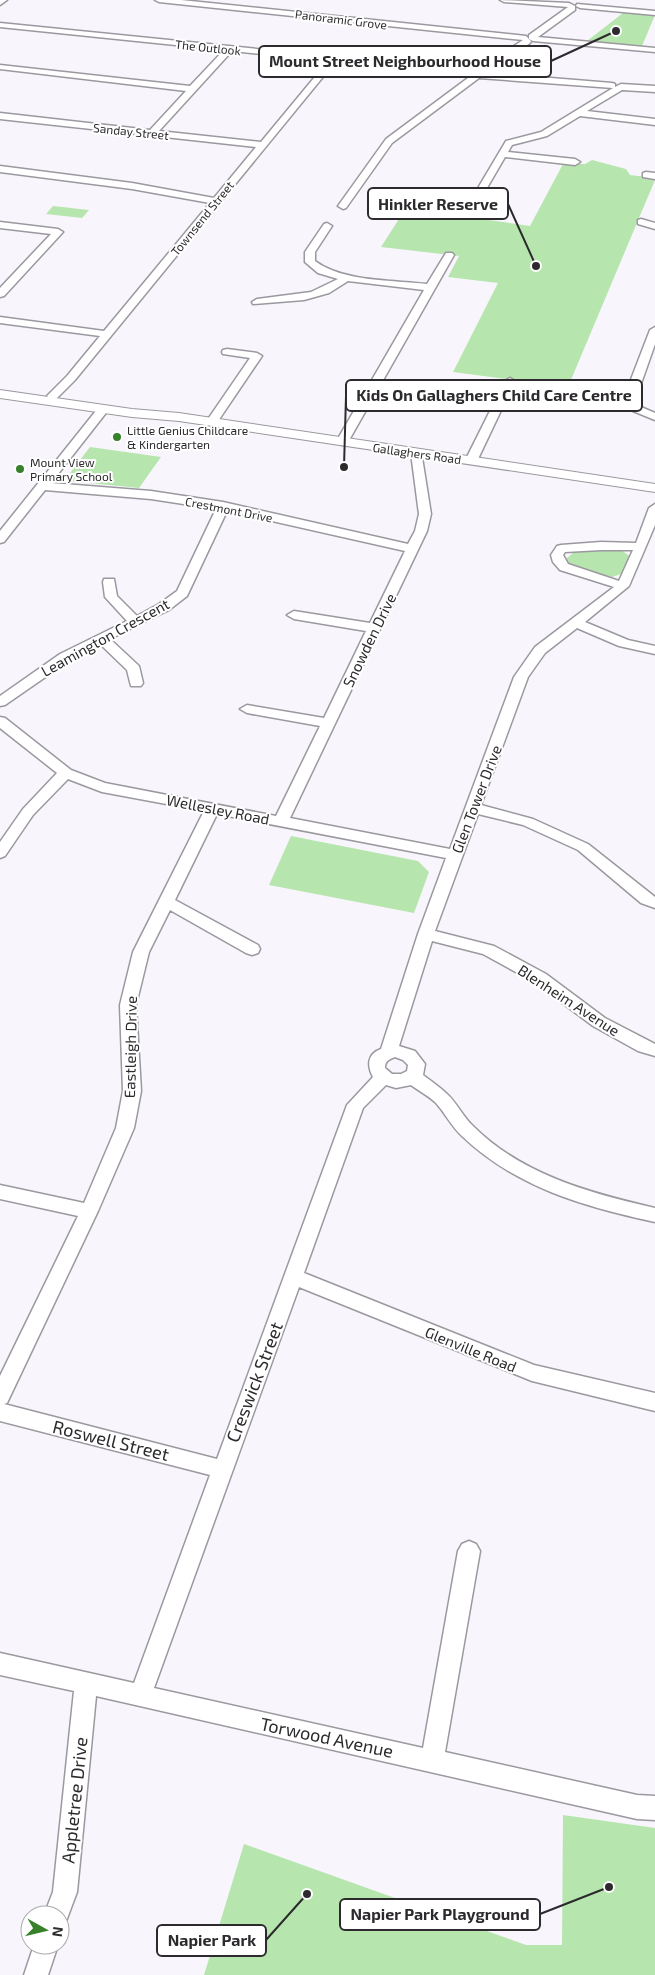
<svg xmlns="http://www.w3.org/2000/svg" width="655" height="1975" viewBox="0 0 655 1975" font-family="'Exo 2',sans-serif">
	<rect width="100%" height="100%" fill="#f9f5fd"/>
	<g fill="#b6e6ae">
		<path d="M623 13 655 15 642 46 587 41Z"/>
		<path d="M592 160 626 169 630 175 655 178V180L568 387 453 372 498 283 448 277 459 256 381 247 406 208 530 226 563 164H585Z"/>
		<path d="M53 206 89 210 82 218 46 214Z"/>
		<path d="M90 447 161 457 139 488 69 481 67 477Z"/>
		<path d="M621 550 631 557 621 574 612 577 605 576 569 564 566 559 574 552Z"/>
		<path d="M291 836 418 861 429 872 414 913 269 885Z"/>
		<path d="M563 1815 655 1828V1975H204L244 1844 526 1945H562Z"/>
	</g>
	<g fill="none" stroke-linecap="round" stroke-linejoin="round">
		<g stroke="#9c989f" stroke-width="3">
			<g id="minor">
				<path d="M0 0H7L0 5Z"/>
				<path d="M155 0H181L526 36 531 41 530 43 489 71 491 73 612 83 615 84V87L621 84 655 86V92L622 90 587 111 655 119V125L580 116 547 136 512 145 508 152 575 159 580 162 575 165 505 157 470 217H464L462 215 506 141 541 132 613 88 479 78 392 143 346 208 343 209 338 206 386 139 472 75 336 61 75 380 57 398H49L47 396 67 376 100 336 0 323V317L104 331 210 203 132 189 0 172V166L132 183 214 198 256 147 0 119V113L150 130 186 91 0 69V65L190 86 224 50 0 27V23L475 71 480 69 523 40 159 2ZM232 51 328 61 261 142 159 131Z"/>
				<path d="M500 0 569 3 575 6V10L538 37 655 48V52L533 41 529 39V35L568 7 504 2Z"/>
				<path d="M577 4 655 11V15L580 8 576 6Z"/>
				<path d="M646 172 655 173V179L643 177V173Z"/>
				<path d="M641 219 655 223V229L638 224V220Z"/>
				<path d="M0 222 58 229 63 232 4 296 0 297V288L51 234 0 228Z"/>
				<path d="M327 223 332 226 315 252V261C343 282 393 280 427 284L446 253H452L454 255 348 442 342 445 336 442 424 290 348 281 329 293 304 300 253 304 252 302 257 299 311 292 338 279 318 273 305 262V252L324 224Z"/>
				<path d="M655 327V344L637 395V402L641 407 655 413V420L633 411 625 403V395L650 330Z"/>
				<path d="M227 349 257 353 262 356 216 424 212 425 206 422 250 358 223 354 222 352 223 350Z"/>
				<path d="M510 378 515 381 477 461 475 463H467L465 461 505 381Z"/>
				<path d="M103 406 109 409 51 483 151 491 223 502 408 544 415 531 419 514 411 453 413 451H421L431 514 427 531 290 818 450 849 514 677 535 647 614 587 560 570 553 562 551 555 557 546 561 545 601 542 636 543 649 508 655 504V525L629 586 585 622 628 640 655 646V654L619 646 577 628 545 653 528 677 481 805 533 819 588 844 655 897V908L641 903 578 850 523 825 478 814 435 931 494 946 546 974 605 1018 655 1044V1056L638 1051 593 1026 534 982 483 954 432 941 399 1046 415 1051 425 1064 423 1075C431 1081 440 1087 447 1094 457 1103 463 1117 473 1126 522 1175 590 1193 655 1208V1222C585 1207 515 1187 462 1136 452 1127 445 1113 436 1103 429 1096 419 1091 411 1085L396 1088 386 1085 363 1108 304 1273 534 1365 655 1393V1411L532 1381 299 1287 154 1688 423 1748 458 1551 462 1544 469 1541 476 1544 480 1551 445 1752 637 1795 655 1796V1820L637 1819 96 1696 77 1892 65 1924 60 1925V1915H44L53 1892 74 1691 0 1675V1653L134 1683 210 1475 0 1421V1376L78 1216 0 1199V1185L84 1203 116 1128 123 1091 120 1005 133 952 204 811 102 792 68 779 33 815 5 856 0 858V842L23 809 57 773 0 728V717L5 718 71 770 105 783 276 816 320 726 247 713 240 709 247 705 324 718 366 631 294 619 287 615 294 611 370 623 405 551 227 511 187 596 169 610 110 639 139 666 143 683 141 686H131L127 670 100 644 70 660 5 705 0 706V696L60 654 127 621 105 597 103 582 104 579H114L117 596 137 616 159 604 177 591 216 509 151 499 45 490 4 542 0 543V531L99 407ZM601 550H633L619 581 568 564 563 555 565 552ZM217 814 446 858 418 934 381 1049C367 1054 367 1066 373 1077L347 1105 217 1459 4 1404 7 1403 98 1211 134 1128 141 1091 136 1005 149 952 170 910 246 953 252 955 258 953 260 949 258 945 175 900ZM395 1057 403 1060 408 1065 407 1071 401 1074H392L385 1068C385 1061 388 1060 395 1057Z"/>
				<path d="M34 1945H58L48 1975H24Z"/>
			</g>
		</g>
		<g stroke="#9c989f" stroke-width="2">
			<path id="tertiary" d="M0 390 132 409 179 413 655 484V492L179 421 132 417 0 398Z"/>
		</g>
		<use href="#minor" fill="#fff" fill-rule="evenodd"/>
		<use href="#tertiary" fill="#fff" fill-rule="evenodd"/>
	</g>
	<g fill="#368129" stroke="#fff" stroke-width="2">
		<circle cx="117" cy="437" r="5"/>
		<circle cx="20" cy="469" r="5"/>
	</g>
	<g text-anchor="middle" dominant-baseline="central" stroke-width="4" stroke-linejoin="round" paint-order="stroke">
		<g font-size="12" fill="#2c2a2d" stroke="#fff">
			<text transform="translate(341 19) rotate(7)">Panoramic Grove</text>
			<text transform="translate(208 47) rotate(6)">The Outlook</text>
			<text transform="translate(131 131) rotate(6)">Sanday Street</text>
			<text transform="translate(202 218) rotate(-51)">Townsend Street</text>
			<text transform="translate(417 453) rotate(8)">Gallaghers Road</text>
			<text transform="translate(229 509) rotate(11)">Crestmont Drive</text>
		</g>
		<g font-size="12" fill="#2c2a2d" stroke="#fff" text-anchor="start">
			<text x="127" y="430">Little Genius Childcare<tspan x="127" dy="14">&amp; Kindergarten</tspan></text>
			<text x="30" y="462">Mount View<tspan x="30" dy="14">Primary School</tspan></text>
		</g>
		<g font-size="15" fill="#2c2a2d" stroke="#fff">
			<text transform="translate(105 637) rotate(-29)">Leamington Crescent</text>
			<text transform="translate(369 640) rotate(-64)">Snowden Drive</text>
			<text transform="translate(476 799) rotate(-69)">Glen Tower Drive</text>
			<text transform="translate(218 809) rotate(11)">Wellesley Road</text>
			<text transform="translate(569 1000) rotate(33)">Blenheim Avenue</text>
			<text transform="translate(130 1047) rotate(-89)">Eastleigh Drive</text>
			<text transform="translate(471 1349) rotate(22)">Glenville Road</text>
		</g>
		<g font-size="18" fill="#2c2a2d" stroke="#fff">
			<text transform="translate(254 1382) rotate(-69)">Creswick Street</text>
			<text transform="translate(111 1440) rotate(14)">Roswell Street</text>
			<text transform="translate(327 1737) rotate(12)">Torwood Avenue</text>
			<text transform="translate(74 1800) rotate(-84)">Appletree Drive</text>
		</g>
	</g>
	<path fill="none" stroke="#2c2a2d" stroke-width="2" d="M616 31L551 61M536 266L508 204M344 467L346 396M609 1887L540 1914M307 1894L266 1940"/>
	<g fill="#2c2a2d" stroke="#fff" stroke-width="2">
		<circle cx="616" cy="31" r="5"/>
		<circle cx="536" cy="266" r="5"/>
		<circle cx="344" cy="467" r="5"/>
		<circle cx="609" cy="1887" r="5"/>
		<circle cx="307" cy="1894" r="5"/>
	</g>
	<g fill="#fff" stroke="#2c2a2d" stroke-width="2">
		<rect x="259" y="46" width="292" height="31" rx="5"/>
		<rect x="368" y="188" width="140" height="31" rx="5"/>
		<rect x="346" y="380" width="296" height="31" rx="5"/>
		<rect x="340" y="1899" width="200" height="31" rx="5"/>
		<rect x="157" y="1925" width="109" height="31" rx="5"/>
	</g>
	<g font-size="16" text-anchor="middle" font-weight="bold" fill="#2c2a2d">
		<text x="405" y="67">Mount Street Neighbourhood House</text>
		<text x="438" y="210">Hinkler Reserve</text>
		<text x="494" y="401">Kids On Gallaghers Child Care Centre</text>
		<text x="440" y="1920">Napier Park Playground</text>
		<text x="212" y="1946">Napier Park</text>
	</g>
	<g transform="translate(45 1930) rotate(98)"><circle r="24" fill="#ffffff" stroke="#abaaab"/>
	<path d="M0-4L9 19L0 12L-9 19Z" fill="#368129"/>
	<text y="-8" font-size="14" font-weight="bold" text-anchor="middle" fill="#2c2a2d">N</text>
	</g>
</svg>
